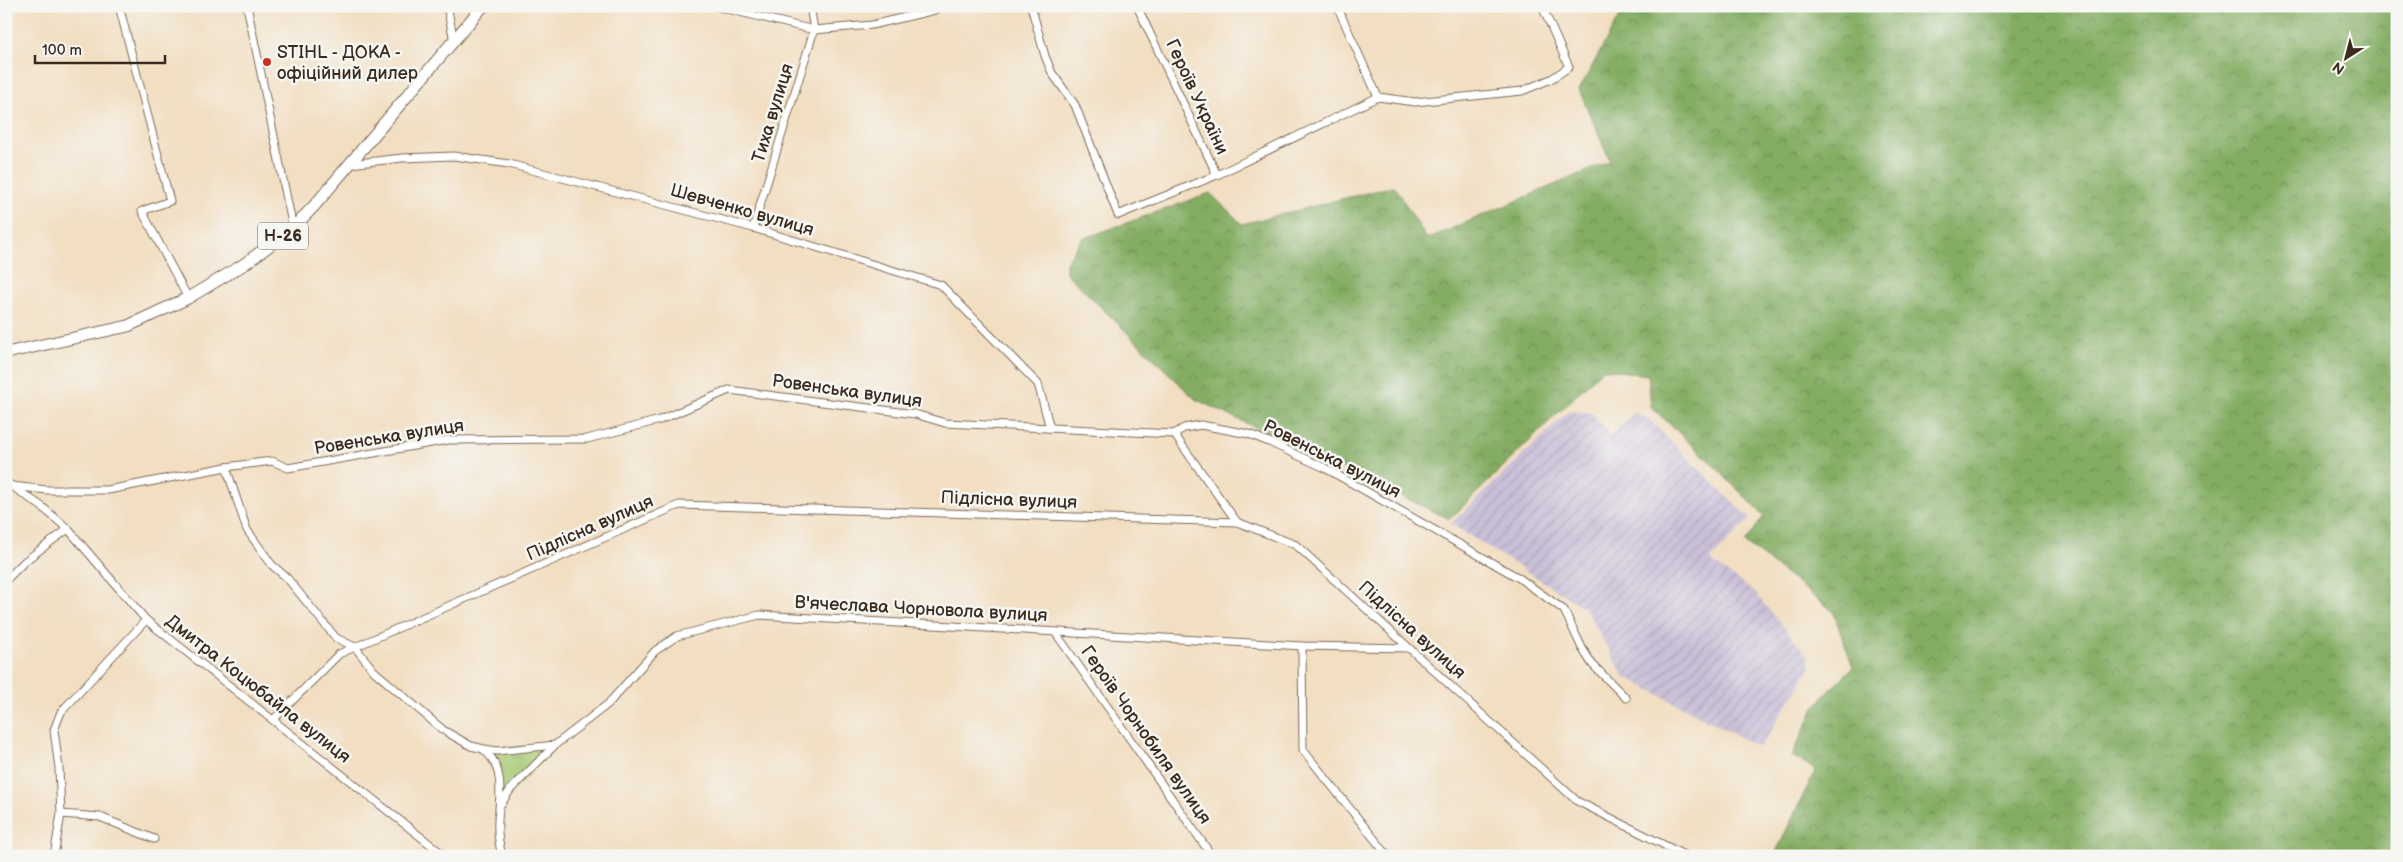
<svg xmlns="http://www.w3.org/2000/svg" width="2403" height="862" viewBox="0 0 2403 862" font-family="'Balsamiq Sans',sans-serif">
	<defs>
		<pattern id="industrial-furrows" width="10" height="10" patternUnits="userSpaceOnUse" patternTransform="scale(1.25)"><rect width="10" height="10" fill="#c9bfd7"/><path d="M-1 1l2-2M0 10L10 0M9 11l2-2" fill="none" stroke="#aea4b8"/></pattern>
		<pattern id="grass-tufts" width="24" height="20" patternUnits="userSpaceOnUse" patternTransform="scale(1.25)"><rect width="24" height="20" fill="#a6c972"/><path d="M3 7l-1-3M5 7V3M7 7l1-3M15 17l-1-3M17 17v-4M19 17l1-3" fill="none" stroke="#88a35d"/></pattern>
		<pattern id="forest-crowns" width="20" height="18" patternUnits="userSpaceOnUse" patternTransform="scale(1.25)"><rect width="20" height="18" fill="#84ad64"/><path d="M2 6a3 3 0 1 1 6 0M12 15a3 3 0 1 1 6 0" fill="none" stroke="#6d8d52"/></pattern>
	</defs>
	<rect width="100%" height="100%" fill="#f6f6f2"/>
	<filter id="ink" filterUnits="userSpaceOnUse"><feTurbulence type="fractalNoise" baseFrequency=".02" numOctaves="2"/><feDisplacementMap in="SourceGraphic" scale="10" xChannelSelector="R" yChannelSelector="G"/><feConvolveMatrix kernelMatrix="1 2 1 2 8 2 1 2 1" color-interpolation-filters="sRGB"/></filter>
	<filter id="wash" filterUnits="userSpaceOnUse"><feTurbulence type="fractalNoise" baseFrequency=".0096" numOctaves="4" result="noise"/><feDisplacementMap in="SourceGraphic" scale="20" xChannelSelector="R" yChannelSelector="G"/><feGaussianBlur stdDeviation="1.12" result="paint"/><feColorMatrix in="noise" values="0 0 0 0 0 0 0 0 0 0 0 0 0 0 0 0 0 1.4 0 .05"/><feComposite in="paint" operator="in"/></filter>
	<g filter="url(#wash)">
		<rect width="100%" height="100%" fill="#f2dec1"/>
		<path fill="url(#industrial-furrows)" d="M1569 411 1592 413 1611 436 1634 413 1648 419 1750 519 1710 560 1754 592 1808 656 1811 667 1760 748 1624 676 1585 608 1451 524Z"/>
		<path fill="url(#grass-tufts)" stroke="#707a48" d="M555 745 501 804 500 781 484 749Z"/>
		<path fill="url(#forest-crowns)" stroke="#606c41" d="M1625 6H2397V856H1774L1816 769 1792 756 1815 706 1853 667 1833 611 1745 543 1764 516 1705 457 1651 407 1648 375 1603 369 1450 519 1195 399 1066 273V262L1082 239 1210 193 1242 224 1394 186 1427 239 1610 161 1579 90Z"/>
	</g>
	<g filter="url(#ink)">
		<g fill="none" stroke-linecap="round" stroke-linejoin="round">
			<g stroke="#7b6957" stroke-width="9">
				<g id="minor">
					<path d="M119 6 170 201 142 211 188 298"/>
					<path d="M247 6 293 228"/>
					<path d="M447 6 454 41"/>
					<path d="M715 6 814 30 872 25 935 10"/>
					<path d="M1031 6 1045 56 1052 73 1075 105 1118 215 1217 175 1378 97 1415 102 1522 91 1551 79 1569 67 1542 6"/>
					<path d="M1137 6 1217 175"/>
					<path d="M1337 6 1378 97"/>
					<path d="M350 164 402 158 454 156 509 164 753 228 941 285 1038 384 1050 428"/>
					<path d="M753 228 814 30 810 6"/>
					<path d="M1174 434 1237 522"/>
					<path d="M226 467 247 530 272 565 287 578 336 638 355 647 374 671 443 730 471 746 484 749 497 751 555 745"/>
					<path d="M6 482 41 506 68 529 146 620 445 856"/>
					<path d="M12 486 47 490H108L226 467 272 461 288 468 448 440 587 439 660 420 729 390 915 414 945 423 1174 434 1184 428 1201 425 1249 434 1269 442 1325 468 1519 578 1564 610 1582 648 1592 664 1626 698"/>
					<path d="M6 580 25 561 68 529"/>
					<path d="M1055 632 1212 856"/>
					<path d="M1302 646 1303 750 1388 856"/>
					<path d="M273 720 339 654 679 505 1237 522 1296 545 1577 801 1686 856"/>
					<path d="M484 750C505 767 500 796 498 820 497 832 499 844 502 856"/>
					<path d="M501 804 511 789 555 745 608 704 655 651 677 636 759 615 1302 646 1409 648"/>
					<path d="M61 814 100 817 154 839"/>
					<path d="M54 856 61 814 59 768 54 730 61 712 146 620"/>
				</g>
			</g>
			<g stroke="#7b6957" stroke-width="13">
				<path id="primary" d="M6 353 128 326 188 298 243 265 293 228 315 205 483 6"/>
			</g>
			<use href="#minor" stroke="#fff" stroke-width="7"/>
			<use href="#primary" stroke="#fff" stroke-width="11"/>
		</g>
	</g>
	<circle fill="#c8321e" stroke="#f6f6f2" stroke-width="2" cx="267" cy="62" r="5"/>
	<g text-anchor="middle" dominant-baseline="central" stroke-width="5" stroke-linejoin="round" paint-order="stroke">
		<rect fill="#f6f6f2" stroke="#73675e" stroke-width="1" x="258" y="222.5" width="50" height="27" rx="4"/>
		<g font-size="16" font-weight="bold" fill="#3b2a1e">
			<text x="283" y="236">Н-26</text>
		</g>
		<g font-size="18" fill="#3b2a1e" stroke="#f6f6f2" text-anchor="start">
			<text x="277" y="52">STIHL - ДОКА -<tspan x="277" dy="21">офіційний дилер</tspan></text>
		</g>
		<g font-size="18" fill="#3b2a1e" stroke="#f6f6f2">
			<text transform="translate(1197 97) rotate(65)">Героїв України</text>
			<text transform="translate(773 113) rotate(-73)">Тиха вулиця</text>
			<text transform="translate(742 210) rotate(16)">Шевченко вулиця</text>
			<text transform="translate(847 391) rotate(8)">Ровенська вулиця</text>
			<text transform="translate(389 437) rotate(-9)">Ровенська вулиця</text>
			<text transform="translate(1332 459) rotate(27)">Ровенська вулиця</text>
			<text transform="translate(1009 500) rotate(2)">Підлісна вулиця</text>
			<text transform="translate(590 528) rotate(-24)">Підлісна вулиця</text>
			<text transform="translate(921 609) rotate(3)">В'ячеслава Чорновола вулиця</text>
			<text transform="translate(1412 630) rotate(42)">Підлісна вулиця</text>
			<text transform="translate(258 689) rotate(38)">Дмитра Коцюбайла вулиця</text>
			<text transform="translate(1146 735) rotate(55)">Героїв Чорнобиля вулиця</text>
		</g>
	</g>
	<rect width="2403" height="862" fill="none" stroke="#f6f6f2" stroke-width="25"/>
	<g transform="translate(2346 58) rotate(216)" stroke="#f6f6f2" stroke-width="4" paint-order="stroke">
	<path d="M0-4L9 19L0 12L-9 19Z" fill="#3b2a1e"/>
	<text y="-8" font-size="14" font-weight="bold" text-anchor="middle" fill="#3b2a1e">N</text>
	</g>
	<path d="M35 55v8h130v-8" fill="none" stroke="#3b2a1e" stroke-width="2.5"/>
	<text x="42" y="55" font-size="15" fill="#3b2a1e" stroke="#f6f6f2" stroke-width="4" paint-order="stroke">100 m</text>
</svg>
